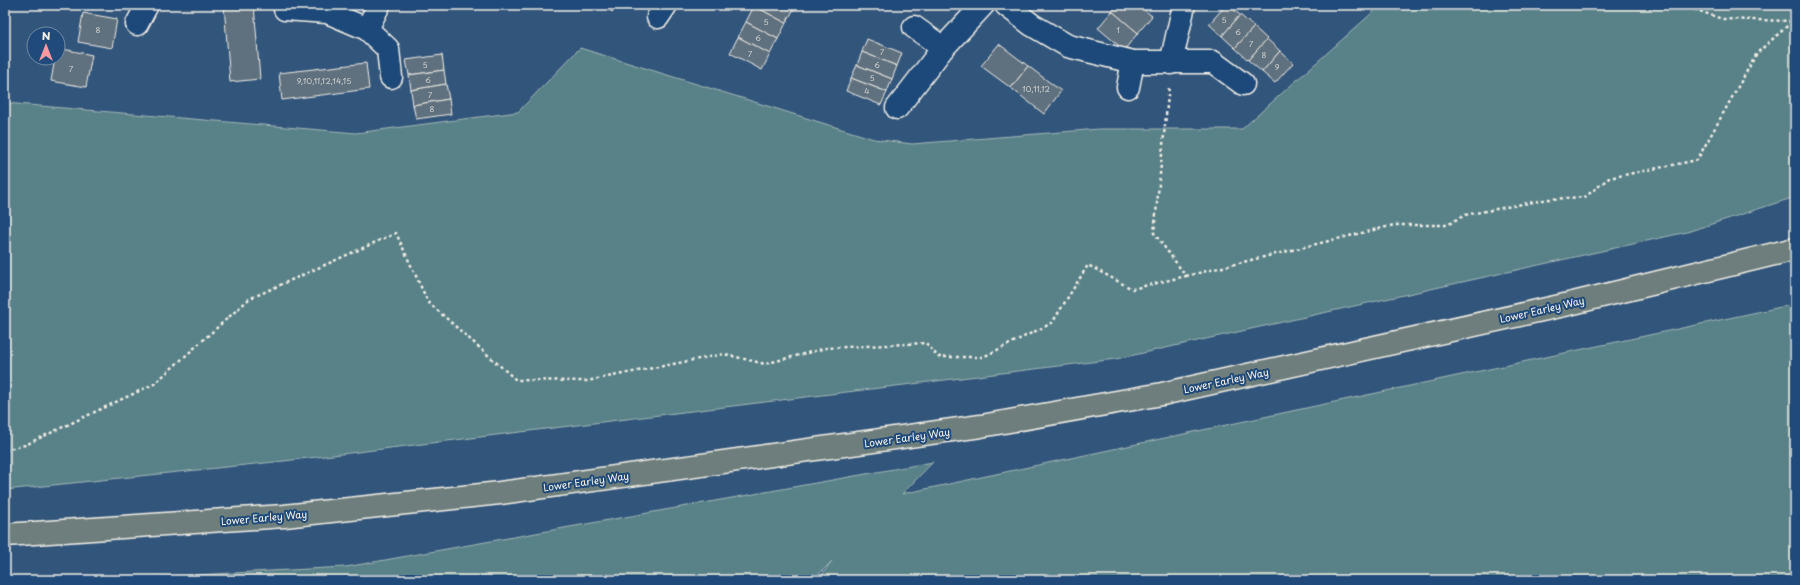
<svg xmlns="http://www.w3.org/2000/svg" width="1800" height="585" viewBox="0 0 1800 585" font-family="'Playpen Sans',sans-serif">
	<rect width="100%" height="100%" fill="#32557b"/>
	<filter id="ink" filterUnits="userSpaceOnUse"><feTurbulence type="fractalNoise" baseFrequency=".025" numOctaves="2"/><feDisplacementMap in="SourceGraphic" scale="8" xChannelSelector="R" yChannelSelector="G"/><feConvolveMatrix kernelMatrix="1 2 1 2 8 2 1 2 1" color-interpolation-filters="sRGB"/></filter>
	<g filter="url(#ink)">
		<g fill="#598188" stroke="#a6b9b8">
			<path d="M1381 5H1795V197L1687 232 1116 359 284 461 5 490V103L356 133 518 112 580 48 874 139 912 144 1099 129H1242Z"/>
			<path d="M1795 304V580H818L832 561 813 580H102L346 567 933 462 902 494Z"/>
		</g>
		<g fill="#5e6f7e" stroke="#f4f1e8">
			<path d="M103 5H129L128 10Z"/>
			<path d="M224 5H254L260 79 230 82Z"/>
			<path d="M602 5H617L612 12Z"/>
			<path d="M755 5H790L795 7 786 23 754 6Z"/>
			<path d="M1117 5H1138L1152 16 1138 33 1112 11Z"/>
			<path d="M1226 5H1228L1240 15 1222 36 1209 24Z"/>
			<path d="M754 6 786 23 778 39 746 22Z"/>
			<path d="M1112 11 1138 33 1124 50 1098 28Z"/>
			<path d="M83 13 117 19 112 48 78 42Z"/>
			<path d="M1240 15 1254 27 1235 48 1222 36Z"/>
			<path d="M746 22 778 39 770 54 738 37Z"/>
			<path d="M1254 27 1267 39 1248 60 1235 48Z"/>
			<path d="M738 37 770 54 762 70 730 53Z"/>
			<path d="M867 39 902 53 897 66 862 52Z"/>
			<path d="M1267 39 1280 51 1262 72 1248 60Z"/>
			<path d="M999 44 1028 66 1011 88 981 66Z"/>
			<path d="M58 48 92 55 86 87 51 81 55 58H58Z"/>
			<path d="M1280 51 1293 63 1275 83 1262 72Z"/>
			<path d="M862 52 897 66 892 79 857 65Z"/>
			<path d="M442 55 444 70 409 75 406 60Z"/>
			<path d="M366 63 369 89 282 100 279 73Z"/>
			<path d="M857 65 892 79 887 92 851 78Z"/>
			<path d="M1028 66 1061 91 1044 114 1011 88Z"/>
			<path d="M444 70 446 84 411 90 409 75Z"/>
			<path d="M851 78 887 92 881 105 846 91Z"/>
			<path d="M446 84 449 99 413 105 411 90Z"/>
			<path d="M449 99 451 114 416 119 413 105Z"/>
		</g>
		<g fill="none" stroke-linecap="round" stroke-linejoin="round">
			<g stroke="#f4f1e8" stroke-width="25">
				<g id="minor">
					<path d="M1006 5 1032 25 1068 46 1133 62H1213L1243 84"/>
					<path d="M285 9 327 12 367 29 388 49 391 77"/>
					<path d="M658 17 666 5"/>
					<path d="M137 24 147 5"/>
					<path d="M914 27 943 48 983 5"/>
					<path d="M367 29 379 5"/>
					<path d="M1171 63 1184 5"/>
					<path d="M1128 87 1133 62"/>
					<path d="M897 108 943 48"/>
				</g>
			</g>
			<g stroke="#f4f1e8" stroke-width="25">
				<path id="major" d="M5 535 284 516 500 493 981 426 1162 394 1569 304 1795 249"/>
			</g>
			<g stroke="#f4f1e8" stroke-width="2.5" stroke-dasharray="3 3" stroke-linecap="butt">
				<path d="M1683 5 1722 19 1790 21"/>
				<path d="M1186 276 1394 225H1447L1465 215 1549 199 1585 197 1609 178 1697 160 1757 53 1795 19"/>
				<path d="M5 450 25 445 154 384 249 299 396 233 428 302 516 380 587 381 724 354 765 364 826 348 926 343 938 357H983L1052 323 1088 265 1132 289 1186 276 1154 233 1169 86"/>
			</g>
			<use href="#minor" stroke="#1f4a7a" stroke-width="22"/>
			<use href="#major" stroke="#6d7e7c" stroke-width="22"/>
		</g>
	</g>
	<g text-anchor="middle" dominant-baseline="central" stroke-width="4" stroke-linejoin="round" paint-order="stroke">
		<g font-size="8" fill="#ced0ce">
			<text x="1224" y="20">5</text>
			<text x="766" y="22">5</text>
			<text x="98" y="30">8</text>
			<text x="1118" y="30">1</text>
			<text x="1238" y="32">6</text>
			<text x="758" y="38">6</text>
			<text x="1251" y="44">7</text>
			<text x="882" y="52">7</text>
			<text x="750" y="54">7</text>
			<text x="1264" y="55">8</text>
			<text x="425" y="65">5</text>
			<text x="877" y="65">6</text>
			<text x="1277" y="67">9</text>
			<text x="71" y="69">7</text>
			<text x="872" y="78">5</text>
			<text x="428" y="80">6</text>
			<text x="324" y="81">9,10,11,12,14,15</text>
			<text x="1036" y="89">10,11,12</text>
			<text x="867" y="91">4</text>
			<text x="430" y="95">7</text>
			<text x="432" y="109">8</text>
		</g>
		<g font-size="10" fill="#f4f1e8" stroke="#1f4a7a">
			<text transform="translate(1542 309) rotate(-13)">Lower Earley Way</text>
			<text transform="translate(1226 380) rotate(-12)">Lower Earley Way</text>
			<text transform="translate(907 437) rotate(-8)">Lower Earley Way</text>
			<text transform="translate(586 481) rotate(-8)">Lower Earley Way</text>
			<text transform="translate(264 517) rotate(-5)">Lower Earley Way</text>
		</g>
	</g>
	<rect width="1800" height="585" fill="none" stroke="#1f4a7a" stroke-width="20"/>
	<rect x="10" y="10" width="1780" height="565" fill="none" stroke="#f4f1e8" stroke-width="1.5" filter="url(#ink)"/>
	<g transform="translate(46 46)"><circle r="19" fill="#1f4a7a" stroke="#748da6"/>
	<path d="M0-3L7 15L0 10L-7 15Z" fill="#ff9aa2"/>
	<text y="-6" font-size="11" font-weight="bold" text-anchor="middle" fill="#f4f1e8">N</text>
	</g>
</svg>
